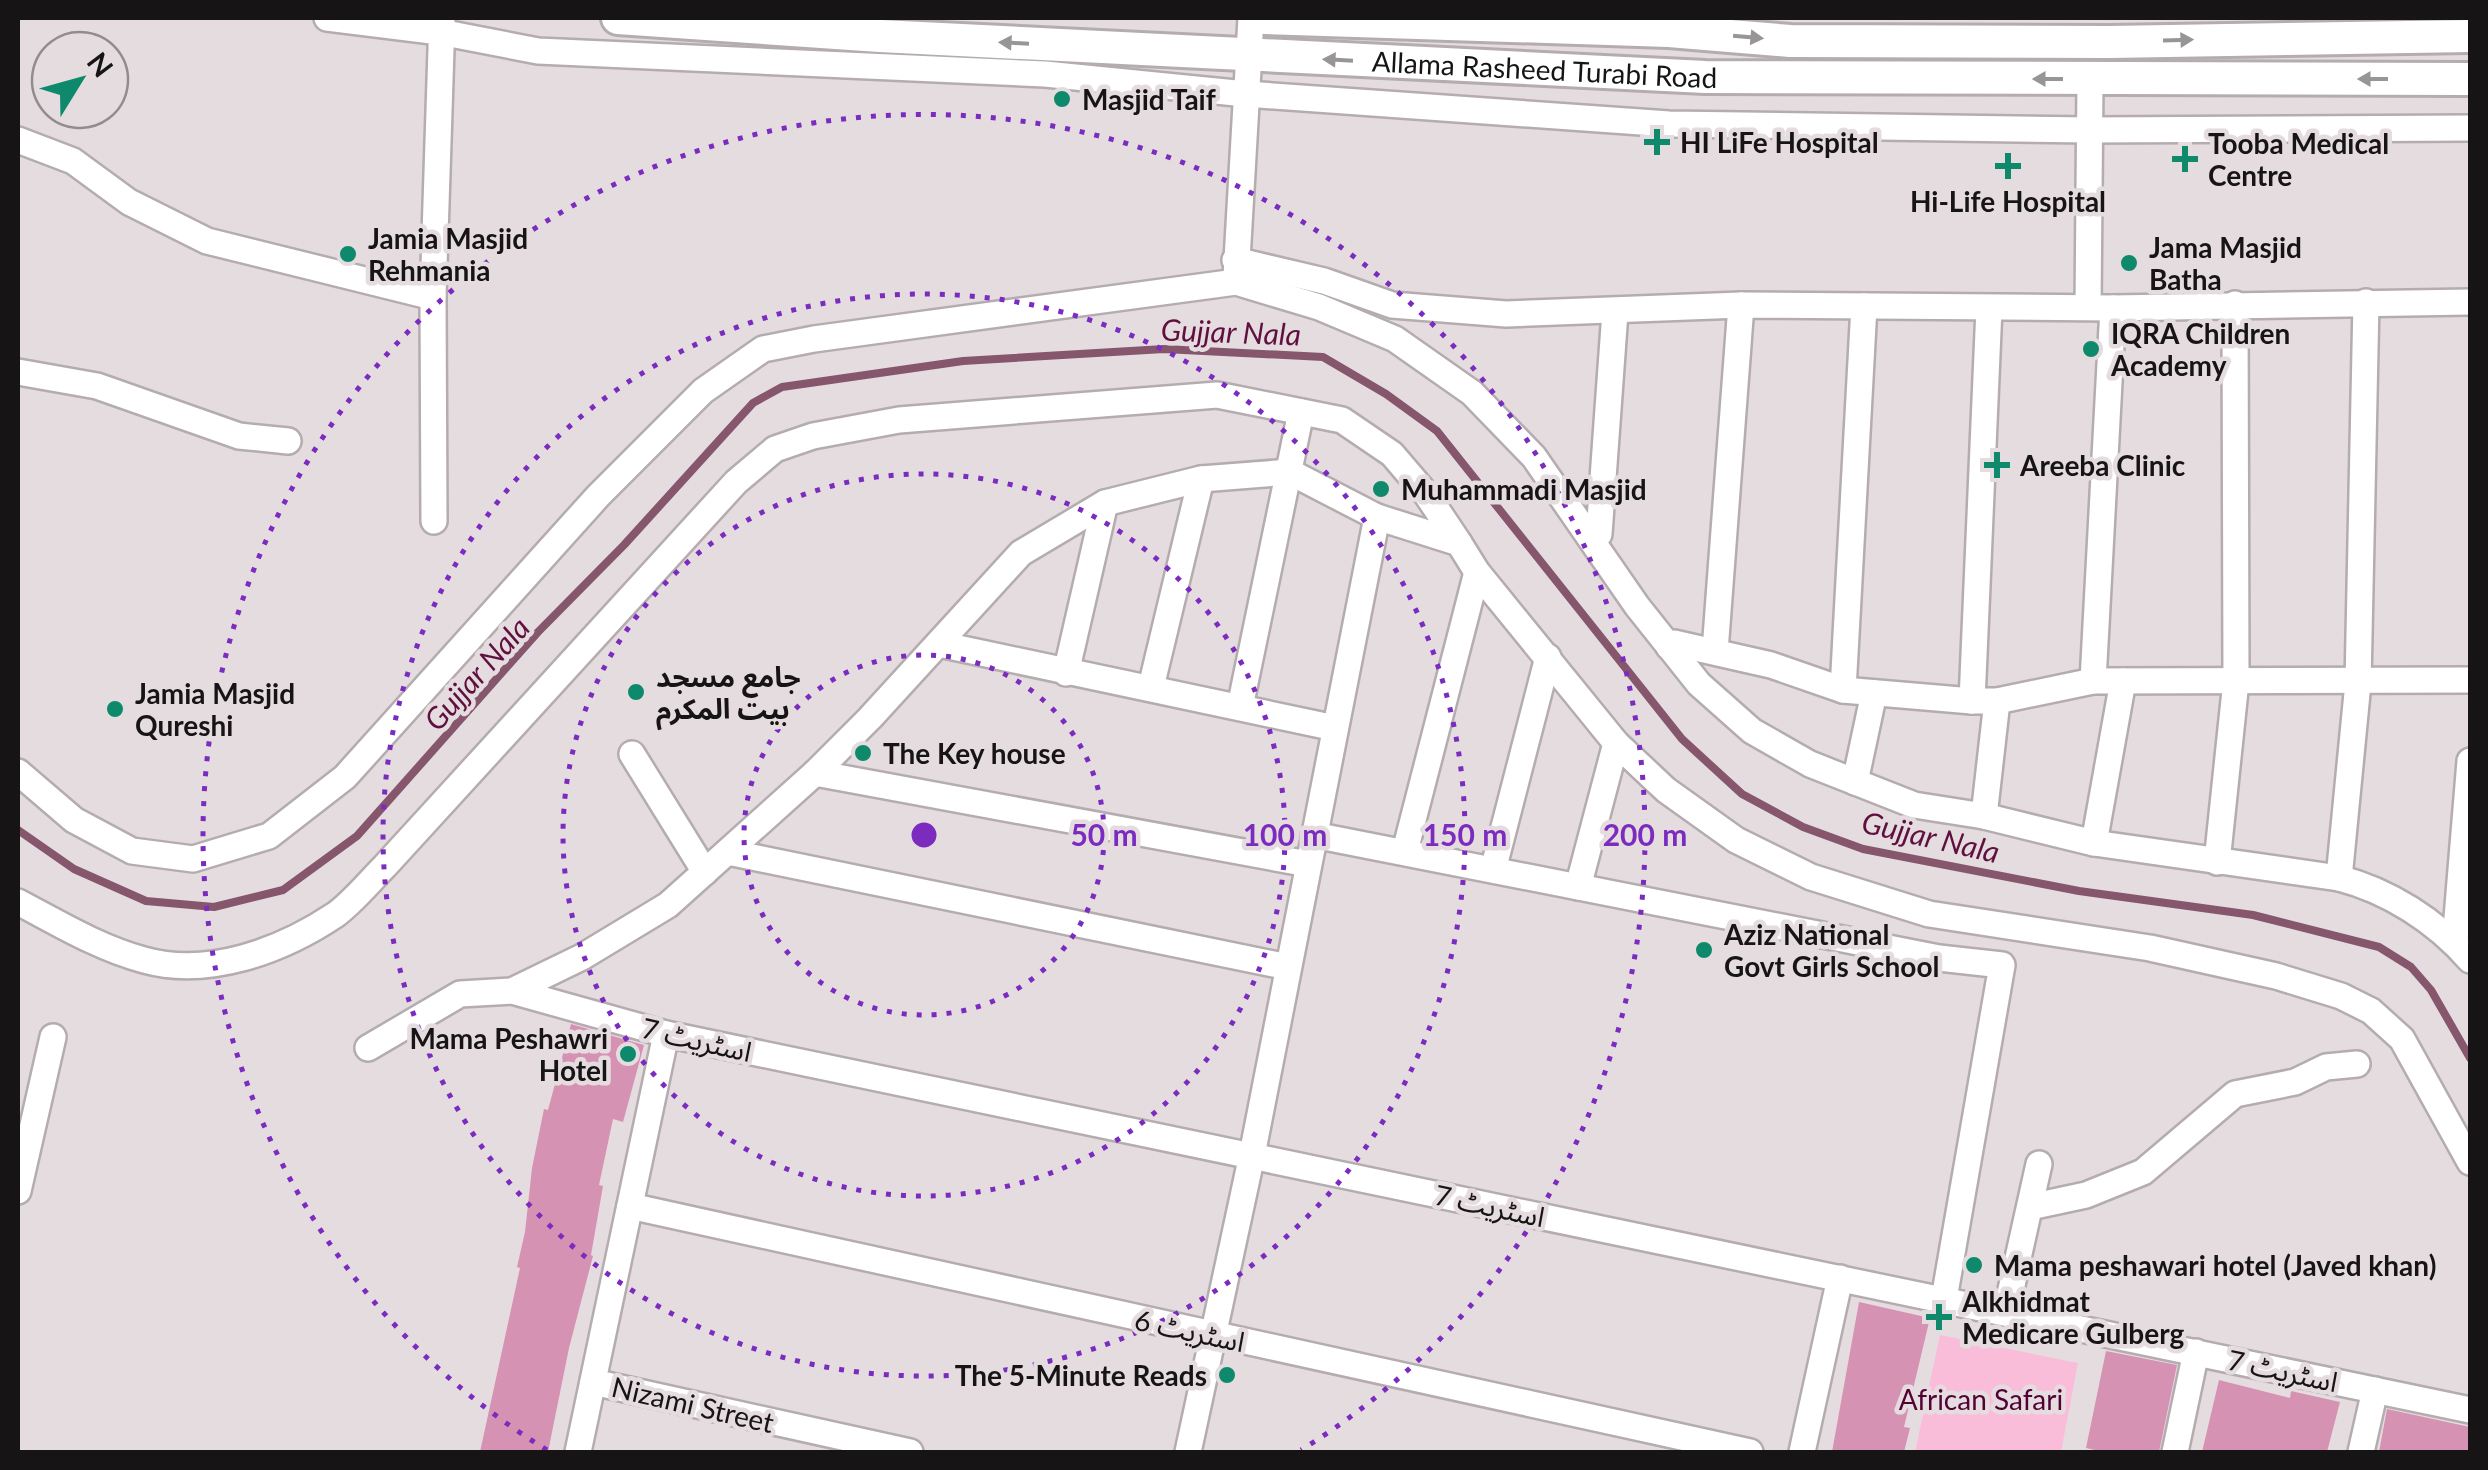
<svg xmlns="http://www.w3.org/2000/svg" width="2488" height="1470" viewBox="0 0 2488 1470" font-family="Lato,'Noto Sans Arabic',sans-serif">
	<rect width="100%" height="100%" fill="#e5dce0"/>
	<path fill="#fabdd9" d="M1940 1335 2078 1363 2061 1452H1915Z"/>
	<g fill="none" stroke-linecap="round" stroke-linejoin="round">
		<path stroke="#85566c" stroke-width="8" d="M18 830 74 869 146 901 214 907 283 890 357 836 538 632 624 545 753 403 782 387 963 361 1164 349 1323 357 1386 394 1437 431 1682 739 1742 794 1803 827 1863 849 2079 891 2253 915 2379 947 2411 967 2431 990 2470 1058"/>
	</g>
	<g fill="#d692b2">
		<path d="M571 1024 644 1045 623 1122 613 1119 599 1185 603 1186 591 1255 593 1256 569 1348 548 1452H480L520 1268 517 1267 525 1232 532 1168 544 1109 548 1110Z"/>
		<path d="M1859 1302 1930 1318 1904 1427 1910 1428 1904 1452H1832Z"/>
		<path d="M2106 1351 2177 1365 2159 1452H2104L2086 1448Z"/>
		<path d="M2219 1380 2290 1398 2291 1391 2340 1402 2327 1452H2202Z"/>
		<path d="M2387 1409 2470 1427V1452H2379Z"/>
	</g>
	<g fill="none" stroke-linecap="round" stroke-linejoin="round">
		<g stroke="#b4acaf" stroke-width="30">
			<g id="minor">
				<path d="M327 18 440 32 538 51 1045 74 1246 94 1669 124 2089 130 2470 128"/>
				<path d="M18 140 73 161 129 202 207 241 433 297"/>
				<path d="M1235 260 1324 281 1392 305 1506 314 1741 305 2113 308 2470 302"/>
				<path d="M1236 277 1251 18"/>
				<path d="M2088 307 2090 80"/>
				<path d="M18 372 97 386 239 436 288 441"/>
				<path d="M434 521 433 297 442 18"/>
				<path d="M1591 538 1599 534 1615 312"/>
				<path d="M939 644 1335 728"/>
				<path d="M1669 647 1674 643 1771 665 1843 690 1972 701H1997L2093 681 2470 680"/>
				<path d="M1715 651 1741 305"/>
				<path d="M1066 673 1105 503"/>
				<path d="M2093 681 2113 308"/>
				<path d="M1151 687 1201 479"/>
				<path d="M1843 690 1864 306"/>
				<path d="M1972 701 1989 308"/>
				<path d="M1240 707 1301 412"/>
				<path d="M632 754 705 872"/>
				<path d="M18 772 74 820 132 851 193 859 269 836 345 777 598 496 703 391 763 349 814 339 1236 282 1319 307 1395 339 1472 393 1534 457 1637 606 1699 684 1752 731 1810 764 1914 805 1984 816 2094 843 2339 878C2389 891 2436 921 2470 960"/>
				<path d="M815 773 1308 864"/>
				<path d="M1855 782 1874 693"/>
				<path d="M1984 816 1997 701"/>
				<path d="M1314 835 1939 958 2002 965 1944 1299"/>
				<path d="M2094 843 2123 681"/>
				<path d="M1405 851 1477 572"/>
				<path d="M728 852 1288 967"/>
				<path d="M2217 862 2236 681 2235 304"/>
				<path d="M1493 870 1548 657"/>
				<path d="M2339 878 2358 683 2366 302"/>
				<path d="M1578 887 1616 743"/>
				<path d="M18 902C58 923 99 948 144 960 208 978 281 951 335 915 353 902 369 882 385 866L736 482 775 449 813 436 899 420 1217 395 1342 420 1392 454 1427 495 1459 543"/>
				<path d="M2455 942 2470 761"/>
				<path d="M512 991 666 1034 2470 1410"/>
				<path d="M368 1048 460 994 512 991 582 957 668 905 815 773 870 718 1021 553 1105 503 1201 479 1290 472 1377 517 1459 543 1477 572 1616 743 1666 790 1736 840 1811 877 1929 914 2150 948 2276 976 2341 996 2371 1011 2402 1039 2470 1162"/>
				<path d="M18 1191 53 1037"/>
				<path d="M630 1206 1750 1452"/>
				<path d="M2030 1207 2086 1195 2143 1172 2235 1094 2295 1082 2326 1067 2357 1064"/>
				<path d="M2006 1312 2039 1164"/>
				<path d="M593 1382 910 1452"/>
				<path d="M578 1452 666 1034"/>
				<path d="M1188 1452 1252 1155 1377 517"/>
				<path d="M1802 1452 1840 1278"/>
				<path d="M2175 1452 2196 1352"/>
				<path d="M2361 1452 2375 1390"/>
			</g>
		</g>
		<g stroke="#b4acaf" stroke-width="38">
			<g id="major">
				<path id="s1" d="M618 18 880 36 1705 77 2470 79"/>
				<path d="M1266 18 1669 31 1790 41 2109 42 2470 36"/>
			</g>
		</g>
		<use href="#minor" stroke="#fff" stroke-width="25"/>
		<use href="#major" stroke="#fff" stroke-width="32"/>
	</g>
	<defs><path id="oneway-solid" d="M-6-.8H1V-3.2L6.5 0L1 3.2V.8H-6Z" transform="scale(2.5)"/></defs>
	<g fill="#979596">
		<use href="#oneway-solid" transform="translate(1748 37) rotate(5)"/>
		<use href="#oneway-solid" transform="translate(2178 40) rotate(-2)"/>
		<use href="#oneway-solid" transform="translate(1014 43) rotate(-177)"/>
		<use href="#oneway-solid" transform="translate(1338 60) rotate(-177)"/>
		<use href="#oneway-solid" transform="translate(2048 79) rotate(-180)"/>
		<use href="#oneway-solid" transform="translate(2373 79) rotate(180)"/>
	</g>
	<g fill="none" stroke="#7b2cbf" stroke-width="5" stroke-dasharray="5 10">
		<circle cx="924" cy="835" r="180"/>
		<circle cx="924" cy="835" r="361"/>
		<circle cx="924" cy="835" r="541"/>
		<path d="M547 1450A721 721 0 1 1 1301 1450"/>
	</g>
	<g fill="#0e896b" stroke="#e5dce0" stroke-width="4">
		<circle cx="1062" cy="99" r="10"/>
		<path d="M1652 127h10v10h10v10h-10v10h-10v-10h-10v-10h10z"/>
		<path d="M2180 144h10v10h10v10h-10v10h-10v-10h-10v-10h10z"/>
		<path d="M2003 151h10v10h10v10h-10v10h-10v-10h-10v-10h10z"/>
		<circle cx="348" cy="254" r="10"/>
		<circle cx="2129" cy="263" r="10"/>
		<circle cx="2091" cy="349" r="10"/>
		<path d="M1992 450h10v10h10v10h-10v10h-10v-10h-10v-10h10z"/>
		<circle cx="1381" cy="489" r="10"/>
		<circle cx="636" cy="692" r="10"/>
		<circle cx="115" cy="709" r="10"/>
		<circle cx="863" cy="753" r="10"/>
		<circle cx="1704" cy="950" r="10"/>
		<circle cx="628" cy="1054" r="10"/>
		<circle cx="1974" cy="1265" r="10"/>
		<path d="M1934 1302h10v10h10v10h-10v10h-10v-10h-10v-10h10z"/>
		<circle cx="1227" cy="1375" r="10"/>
	</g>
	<g text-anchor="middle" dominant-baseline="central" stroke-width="9" stroke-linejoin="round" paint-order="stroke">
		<g font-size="28" fill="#171416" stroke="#e5dce0">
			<text stroke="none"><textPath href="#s1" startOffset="928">Allama Rasheed Turabi Road</textPath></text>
			<text transform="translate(697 1039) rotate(13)">اسٹریٹ 7</text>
			<text transform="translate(1490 1205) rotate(12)">اسٹریٹ 7</text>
			<text transform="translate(1190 1330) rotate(12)">اسٹریٹ 6</text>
			<text transform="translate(2283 1370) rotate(12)">اسٹریٹ 7</text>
			<text transform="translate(693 1404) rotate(13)">Nizami Street</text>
		</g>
		<g font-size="28" font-weight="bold" fill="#171416" stroke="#e5dce0" text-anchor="start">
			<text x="1082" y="99">Masjid Taif</text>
			<text x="1680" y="142">HI LiFe Hospital</text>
			<text x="2208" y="143">Tooba Medical<tspan x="2208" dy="32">Centre</tspan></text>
			<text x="2008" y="201" text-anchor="middle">Hi-Life Hospital</text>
			<text x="368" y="238">Jamia Masjid<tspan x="368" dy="32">Rehmania</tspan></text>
			<text x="2149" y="247">Jama Masjid<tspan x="2149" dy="32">Batha</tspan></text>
			<text x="2111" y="333">IQRA Children<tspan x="2111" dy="32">Academy</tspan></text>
			<text x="2020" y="465">Areeba Clinic</text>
			<text x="1401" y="489">Muhammadi Masjid</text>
			<text x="656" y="676">جامع مسجد<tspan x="656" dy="32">بیت المکرم</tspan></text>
			<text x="135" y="693">Jamia Masjid<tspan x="135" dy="32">Qureshi</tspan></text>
			<text x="883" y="753">The Key house</text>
			<text x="1724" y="934">Aziz National<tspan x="1724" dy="32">Govt Girls School</tspan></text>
			<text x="608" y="1038" text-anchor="end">Mama Peshawri<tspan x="608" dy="32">Hotel</tspan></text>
			<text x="1994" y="1265">Mama peshawari hotel (Javed khan)</text>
			<text x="1962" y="1301">Alkhidmat<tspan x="1962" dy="32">Medicare Gulberg</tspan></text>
			<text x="1207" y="1375" text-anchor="end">The 5-Minute Reads</text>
		</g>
		<g font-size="28" fill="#530134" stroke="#e5dce0">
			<text x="1981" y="1399">African Safari</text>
		</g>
		<g font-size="30" font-style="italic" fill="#60103f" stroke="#e5dce0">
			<text transform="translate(1231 331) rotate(2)">Gujjar Nala</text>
			<text transform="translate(476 673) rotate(-48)">Gujjar Nala</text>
			<text transform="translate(1931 836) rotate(13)">Gujjar Nala</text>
		</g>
	</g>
	<circle cx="924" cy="835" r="15" fill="#7b2cbf" stroke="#e5dce0" stroke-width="5"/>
	<g font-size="30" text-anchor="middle" font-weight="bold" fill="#7b2cbf" stroke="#e5dce0" stroke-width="9" stroke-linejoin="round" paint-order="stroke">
		<text x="1104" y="846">50 m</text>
		<text x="1285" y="846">100 m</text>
		<text x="1465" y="846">150 m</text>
		<text x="1645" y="846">200 m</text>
	</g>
	<rect width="2488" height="1470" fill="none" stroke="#171416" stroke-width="40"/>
	<g transform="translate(80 80) rotate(53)"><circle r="48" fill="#e5dce0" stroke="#938c8f" stroke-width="2.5"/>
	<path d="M0-8L18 38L0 25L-18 38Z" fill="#0e896b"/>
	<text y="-15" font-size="28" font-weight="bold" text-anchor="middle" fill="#171416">N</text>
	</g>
</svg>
